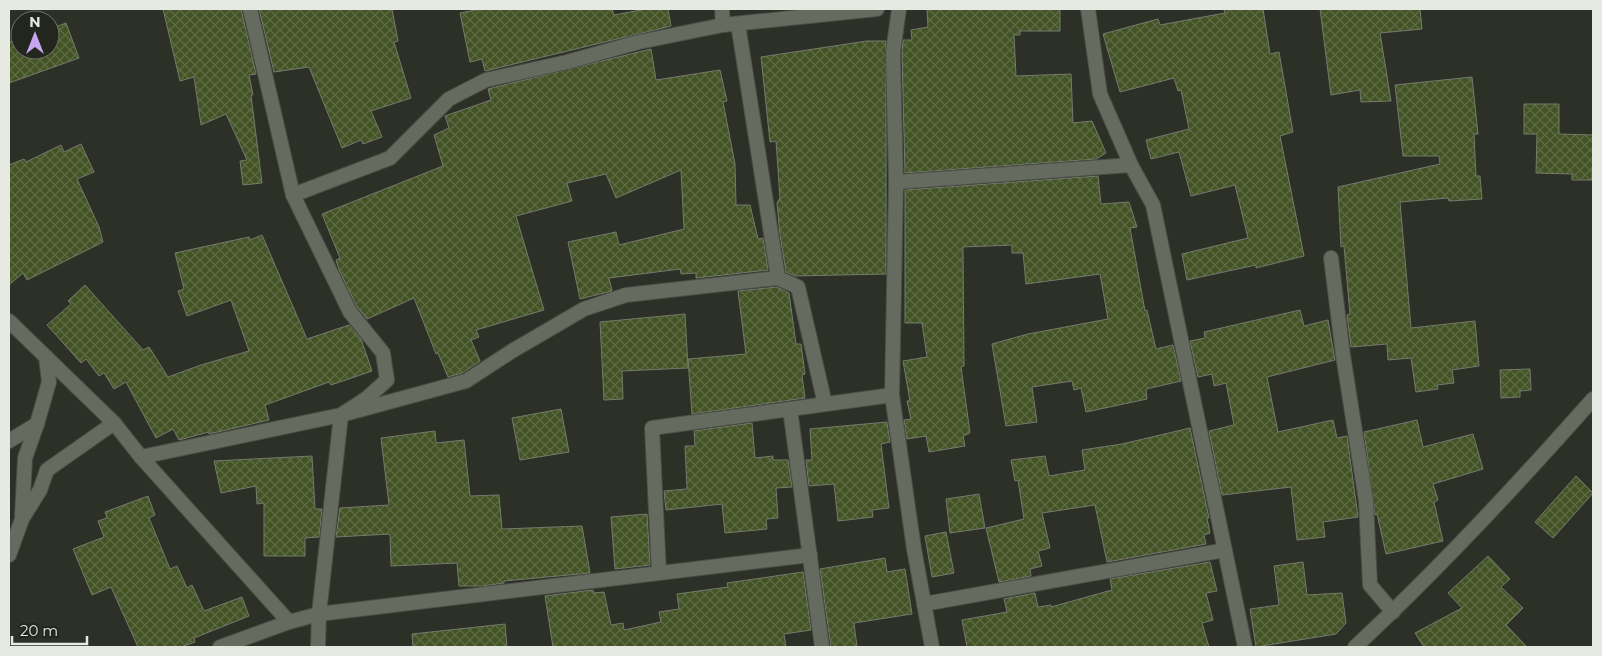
<svg xmlns="http://www.w3.org/2000/svg" width="1602" height="656" viewBox="0 0 1602 656" font-family="Montserrat,sans-serif">
	<defs>
		<pattern id="building-cross-hatch" width="8" height="8" patternUnits="userSpaceOnUse" patternTransform="scale(1.25)"><rect width="8" height="8" fill="#435325"/><path d="M0 0l8 8M0 8l8-8" fill="none" stroke="#5e6c44"/></pattern>
	</defs>
	<rect width="100%" height="100%" fill="#2c3026"/>
	<g fill="url(#building-cross-hatch)" stroke="#757a6e">
		<path d="M163 9H241L256 74 249 75 253 95H251L262 183 243 185 240 161 247 160 226 114 201 125 194 77 180 81Z"/>
		<path d="M259 9H392L398 41 394 42 411 98 371 111 382 137 363 144 361 140 342 148 309 67 274 72Z"/>
		<path d="M481 9H612L614 15 646 9H668L671 26 485 71 482 59 470 62 460 13Z"/>
		<path d="M927 9H1060V31H1020V35H1014L1016 76 1071 74 1073 123 1092 121 1106 153 1096 159 905 173 902 53 903 40H912L911 30 928 27Z"/>
		<path d="M1224 9H1263L1270 54 1279 52 1293 132 1280 136 1304 256 1256 268V265L1187 280 1182 254 1248 238 1235 185 1191 196 1179 152 1151 159 1146 140 1189 129 1181 90 1178 91 1174 78 1120 92 1103 34 1158 19 1160 25 1225 13Z"/>
		<path d="M1320 9H1420L1422 29 1380 33 1391 101 1361 102 1360 90 1331 95Z"/>
		<path d="M66 23 79 58 9 83V42L20 39V50H50V29Z"/>
		<path d="M867 41H886V274L795 276 786 272 780 235 777 203 780 198 776 141 770 142 761 57Z"/>
		<path d="M651 49 656 80 720 70 727 101 723 102 735 164 736 205H750L758 239 763 238 768 270 696 278V273L681 274 680 269 609 278 612 291 580 299 568 242 616 232 619 245 684 229 681 170 616 198 606 174 567 183 572 201 516 216 544 310 476 330 479 337 471 340 480 361 462 373 448 377 438 353 436 354 414 298 367 319 357 307 340 272 336 260 340 258 322 214 443 166 434 135 449 128 445 116 491 100 488 89Z"/>
		<path d="M1472 77 1478 134H1474L1476 176H1480L1482 199 1449 201 1448 198 1400 202 1411 328 1475 321 1479 366 1452 370 1454 383 1437 385 1438 389 1416 392 1411 358 1388 360 1387 344 1351 347 1347 315 1350 314 1344 246 1341 247 1338 187 1440 164 1439 156H1403L1395 85Z"/>
		<path d="M1524 104H1559V134L1593 135 1592 180H1572V174L1536 173 1537 134H1524Z"/>
		<path d="M81 144 94 172 77 179 99 227 103 242 27 280 23 273 9 285V165L24 159 26 162 61 145 64 152Z"/>
		<path d="M1098 176 1101 204 1129 202 1137 227 1130 228 1145 311 1147 310 1156 349 1173 345 1181 381 1146 389 1147 399 1086 412 1081 388 1074 390 1072 381 1032 387 1037 422 1006 426 992 344 1028 334 1108 319 1100 274 1026 284 1023 253H1012V245L963 247 964 366 961 367 970 433 963 436 965 446 929 452 926 436 907 439 904 420 911 419 907 401H910L903 361 927 357 922 323H905V190Z"/>
		<path d="M262 235 307 339 349 325 361 339 372 371 331 385 329 382 265 405 269 420 209 434V432L179 440 173 429 156 438 126 382 114 389 104 373 99 376 86 359 81 363 47 325 71 304 68 301 85 285 143 350 149 347 168 377 201 365 249 351 231 300 187 316 178 291 184 289 175 253 249 237 250 240Z"/>
		<path d="M777 287 789 293 796 344H801L805 374 802 375 805 398 692 414 688 359 746 354 738 291Z"/>
		<path d="M1300 310 1304 326 1328 320 1335 360 1267 377 1278 432 1333 420 1337 438 1347 436 1358 517 1323 522 1325 537 1297 540 1291 487 1222 495 1209 431 1234 425 1226 383 1214 386 1212 374 1198 377 1190 341 1205 338 1204 332Z"/>
		<path d="M685 314 688 368 622 371 623 399 604 400 600 322Z"/>
		<path d="M1530 369 1531 390 1520 391V397L1501 398 1500 370Z"/>
		<path d="M561 409 569 452 520 460 512 418Z"/>
		<path d="M1417 420 1423 447 1473 434 1483 469 1433 484 1438 500 1434 502 1443 541 1386 554 1377 514 1375 515 1364 432Z"/>
		<path d="M887 422 890 442 881 444 889 508 872 510 873 517 838 521 834 484 809 486 806 460H812L810 429Z"/>
		<path d="M752 423 755 458 773 456V460H788L792 487 776 488 778 518 766 519 767 529 725 533 722 504 666 510 664 491 687 489 685 446H695L694 431Z"/>
		<path d="M1190 428 1209 518H1207L1210 533 1204 535 1206 544 1107 562 1095 505 1042 513 1050 548 1038 551 1042 566 1030 569 1031 576 999 582 986 528 1024 519 1018 480 1015 481 1011 460 1045 456 1049 476 1085 470 1082 450 1122 444Z"/>
		<path d="M435 431 436 443 464 440 470 496 499 495 502 529 582 526 590 573 504 581V583L483 586H459L457 563 391 566 390 534 336 537 340 508 389 505 381 438Z"/>
		<path d="M312 456 315 509H322L319 537 305 538V556H264V503L257 504 256 486 221 493 214 461Z"/>
		<path d="M1576 476 1593 493 1553 538 1535 522Z"/>
		<path d="M979 494 985 528 950 533 946 499Z"/>
		<path d="M148 496 155 515 149 518 170 569 177 566 187 588 192 585 204 611 242 597 249 616 194 638 195 642 181 647H138L111 587 92 595 73 549 104 537 98 521 107 518 105 512Z"/>
		<path d="M647 514 650 565 615 569 611 517Z"/>
		<path d="M946 532 954 573 932 577 925 536Z"/>
		<path d="M1488 556 1510 579 1501 587 1523 608 1506 625 1527 647H1424L1415 633 1462 608 1448 593Z"/>
		<path d="M885 558 887 572 905 569 912 614 854 623 857 647H831L820 569Z"/>
		<path d="M1210 562 1217 591 1206 593 1213 620 1202 623 1209 647H967L962 620 1007 612 1004 599 1035 593 1038 607 1051 605V607L1112 590 1110 579Z"/>
		<path d="M1303 562 1307 595 1342 593 1346 623 1336 634 1256 647 1250 609 1279 605 1274 566Z"/>
		<path d="M803 572 811 630 784 634 786 647H553L545 596 593 590 594 593 604 592 611 625 623 623 624 630 661 622 659 612 679 609 677 594 728 587 727 583Z"/>
		<path d="M505 624 507 647H413L412 634Z"/>
	</g>
	<g fill="none" stroke-linecap="round" stroke-linejoin="round">
		<g stroke="#4b4e46" stroke-width="16">
			<g id="minor">
				<path d="M250 9 293 195 350 312 383 353 387 380 367 398 341 415 319 614 318 647"/>
				<path d="M722 9 723 25"/>
				<path d="M899 9 893 52 896 182 892 395 914 549 932 647"/>
				<path d="M1088 9 1100 94 1131 165 1153 205 1245 647"/>
				<path d="M738 24 778 278 798 287 825 404"/>
				<path d="M896 182 1131 165"/>
				<path d="M293 195 390 158 449 99 486 80 567 62 639 42 723 25 877 9"/>
				<path d="M1331 258 1343 355 1366 501 1370 585 1393 612"/>
				<path d="M9 321 114 423 141 457 289 622"/>
				<path d="M790 409 822 647"/>
				<path d="M9 441 37 424 49 382 46 357"/>
				<path d="M141 457 341 415 466 381 512 351 584 309 626 295 778 278"/>
				<path d="M22 516 25 458 37 424"/>
				<path d="M9 555 22 519 40 490 47 470 114 423"/>
				<path d="M659 573 652 428 892 395"/>
				<path d="M924 604 1225 550"/>
				<path d="M220 647 289 622 319 614 810 555"/>
				<path d="M1355 647C1439 569 1517 485 1593 399"/>
			</g>
		</g>
		<use href="#minor" stroke="#666b5f" stroke-width="14"/>
	</g>
	<rect width="1602" height="656" fill="none" stroke="#e7e9e3" stroke-width="20"/>
	<g transform="translate(35 35)"><circle r="24" fill="#22261c" stroke="#71746c"/>
	<path d="M0-4L9 19L0 12L-9 19Z" fill="#c8a6ef"/>
	<text y="-8" font-size="14" font-weight="bold" text-anchor="middle" fill="#e7e9e3">N</text>
	</g>
	<path d="M12 636v8h75v-8" fill="none" stroke="#e7e9e3" stroke-width="2.5"/>
	<text x="20" y="636" font-size="15" fill="#e7e9e3" stroke="#22261c" stroke-width="4" paint-order="stroke">20 m</text>
</svg>
